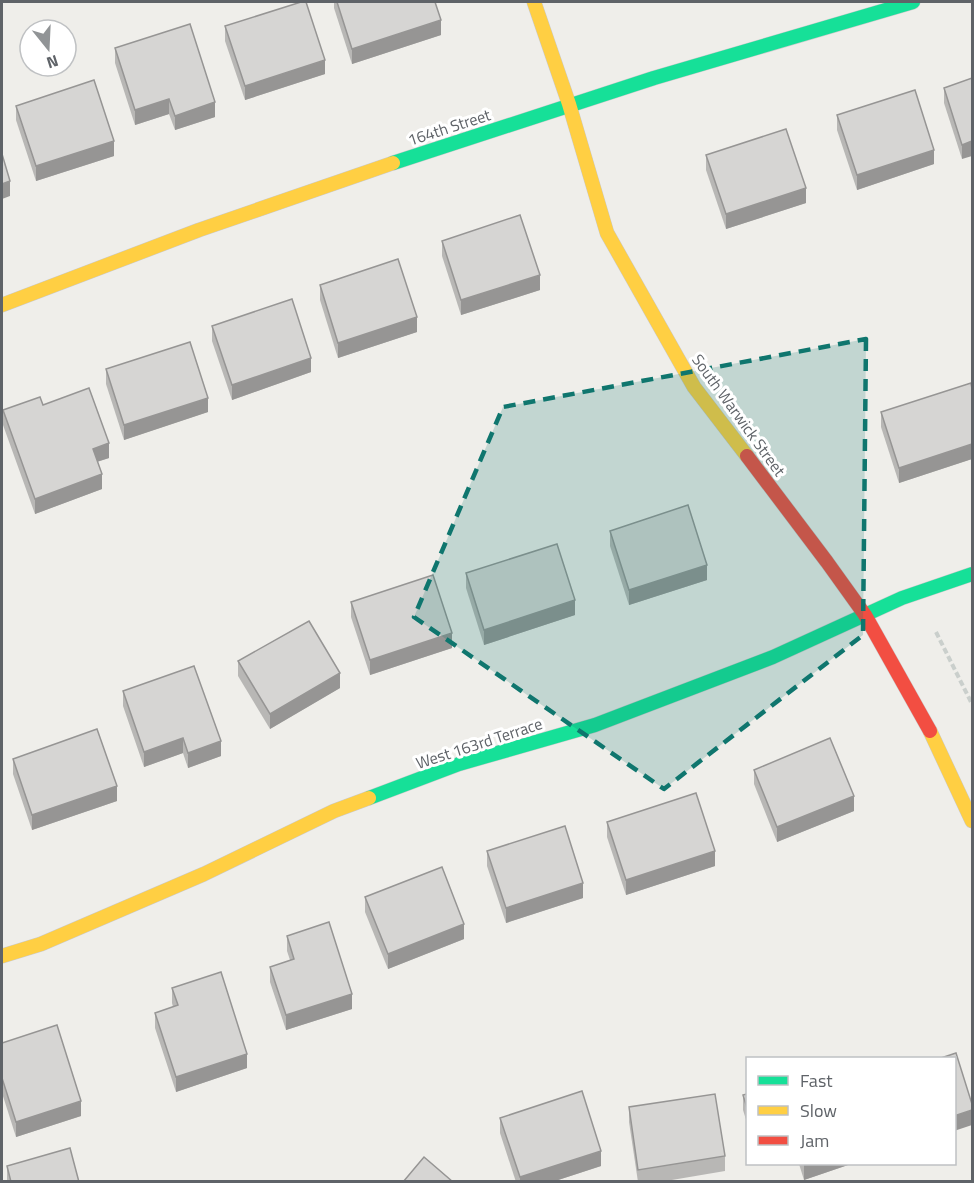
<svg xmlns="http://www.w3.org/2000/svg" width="974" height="1183" viewBox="0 0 974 1183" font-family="'Titillium Web',sans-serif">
	<rect width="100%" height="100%" fill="#efeeea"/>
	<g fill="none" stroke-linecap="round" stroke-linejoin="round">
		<g stroke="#cacacb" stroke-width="15">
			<g id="fast">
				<path d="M393 163 654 78 913 2"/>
				<path d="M369 798 459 764 595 725 773 657 902 598 972 574"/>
			</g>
		</g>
		<g stroke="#cacacb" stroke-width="15">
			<g id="slow">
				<path d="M534 2 569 104 607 233 694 387 747 456"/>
				<path d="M2 305 199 230 393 163"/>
				<path d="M930 731 972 821"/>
				<path d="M2 956 41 944 204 874 334 811 369 798"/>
			</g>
		</g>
		<g stroke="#cacacb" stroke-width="15">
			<path id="jam" d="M747 456 827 562 865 615 930 731"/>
		</g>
		<path stroke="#cacfcc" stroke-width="4" stroke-dasharray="6 3" stroke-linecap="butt" d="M936 632 972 704"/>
		<use href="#fast" stroke="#16e098" stroke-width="14"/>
		<use href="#slow" stroke="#ffcf43" stroke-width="14"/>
		<use href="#jam" stroke="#f24e42" stroke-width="14"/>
	</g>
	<g fill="#b8b7b5">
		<path d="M334 2H435L441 35 352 64 334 8Z"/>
		<path d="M225 26 325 74 245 100 225 41Z"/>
		<path d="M115 48 215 117 175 130 169 114 135 125 115 63Z"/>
		<path d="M972 78 962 159 944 103V88Z"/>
		<path d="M16 106 114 156 36 181 16 120Z"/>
		<path d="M837 115 934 164 857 190 837 130Z"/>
		<path d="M706 155 806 203 726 229 706 170Z"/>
		<path d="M442 241 540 290 461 315 442 256Z"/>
		<path d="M320 285 417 332 338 358 320 300Z"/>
		<path d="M212 326 311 372 232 400 212 341Z"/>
		<path d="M106 369 208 412 124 440 106 384Z"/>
		<path d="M972 389V459L899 483 881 427V412Z"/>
		<path d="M43 405 109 458 97 462 102 489 35 514 3 425V410Z"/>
		<path d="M610 531 707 580 629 605 610 546Z"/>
		<path d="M466 573 575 615 484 645 466 588Z"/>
		<path d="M351 602 452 648 370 675 351 617Z"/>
		<path d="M238 661 340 688 270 729 238 676Z"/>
		<path d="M123 691 221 756 188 768 183 753 144 767 123 706Z"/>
		<path d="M13 759 117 801 32 830 13 774Z"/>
		<path d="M754 770 854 811 777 842 754 784Z"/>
		<path d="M607 822 715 866 626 895 607 837Z"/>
		<path d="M487 851 583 898 506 923 487 866Z"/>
		<path d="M365 897 464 939 388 969 365 912Z"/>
		<path d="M287 936 352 1009 286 1030 270 982V967L290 960 287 951Z"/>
		<path d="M172 988 247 1068 176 1092 155 1028V1013L173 1007 172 1003Z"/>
		<path d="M2 1043 81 1116 16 1137 2 1093Z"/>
		<path d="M747 1094V1123L743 1110V1095Z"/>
		<path d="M629 1107 725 1156V1171L660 1182H638L629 1122Z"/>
		<path d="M500 1118 601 1166 552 1182H516L500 1133Z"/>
		<path d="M799 1164H848V1165L804 1180Z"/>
		<path d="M7 1166 79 1182H7Z"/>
	</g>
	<g fill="#969594">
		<path d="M441 20V35L352 64V49Z"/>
		<path d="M325 60V74L245 100V86Z"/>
		<path d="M169 99V114L135 125V110Z"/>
		<path d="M215 102V117L175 130V116Z"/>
		<path d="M114 141V156L36 181V166Z"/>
		<path d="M972 141V156L962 159V145Z"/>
		<path d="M934 150V164L857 190V175Z"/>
		<path d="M10 181V196L2 199V184Z"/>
		<path d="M806 188V203L726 229V214Z"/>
		<path d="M540 275V290L461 315V300Z"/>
		<path d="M417 317V332L338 358V343Z"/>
		<path d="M311 358V372L232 400V385Z"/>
		<path d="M208 398V412L124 440V425Z"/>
		<path d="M109 443V458L93 463V449Z"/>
		<path d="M972 444V459L899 483V468Z"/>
		<path d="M102 474V489L35 514V499Z"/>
		<path d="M707 565V580L629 605V590Z"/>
		<path d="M575 600V615L484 645V630Z"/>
		<path d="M452 633V648L370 675V660Z"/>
		<path d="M340 673V688L270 729V714Z"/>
		<path d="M183 738V753L144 767V752Z"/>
		<path d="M221 741V756L188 768V753Z"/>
		<path d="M117 786V801L32 830V815Z"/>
		<path d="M854 796V811L777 842V827Z"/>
		<path d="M2 832H3V846L2 847Z"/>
		<path d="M715 851V866L626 895V880Z"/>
		<path d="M583 883V898L506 923V908Z"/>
		<path d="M464 924V939L388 969V954Z"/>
		<path d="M352 994V1009L286 1030V1015Z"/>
		<path d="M247 1054V1068L176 1092V1077Z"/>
		<path d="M81 1101V1116L16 1137V1122Z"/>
		<path d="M972 1110V1125L954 1131V1116Z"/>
		<path d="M601 1151V1166L552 1182H520V1177Z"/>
		<path d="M808 1164H848V1165L804 1180V1165Z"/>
	</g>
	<g fill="#d6d5d3" stroke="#969594" stroke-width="1.5">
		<path d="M301 2H306L325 60 245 86 225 26Z"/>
		<path d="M337 2H435L441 20 352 49Z"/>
		<path d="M190 24 215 102 175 116 169 99 135 110 115 48Z"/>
		<path d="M972 78V141L962 145 944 88Z"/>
		<path d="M94 80 114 141 36 166 16 106Z"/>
		<path d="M915 90 934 150 857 175 837 115Z"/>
		<path d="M786 129 806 188 726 214 706 155Z"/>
		<path d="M2 154 10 181 2 184Z"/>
		<path d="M520 215 540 275 461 300 442 241Z"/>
		<path d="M398 259 417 317 338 343 320 285Z"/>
		<path d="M292 299 311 358 232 385 212 326Z"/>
		<path d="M190 342 208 398 124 425 106 369Z"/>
		<path d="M971 383 972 389V444L899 468 881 412Z"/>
		<path d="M89 388 109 443 93 449 102 474 35 499 3 410 40 397 43 405Z"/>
		<path d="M688 505 707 565 629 590 610 531Z"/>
		<path d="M557 544 575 600 484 630 466 573Z"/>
		<path d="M433 575 452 633 370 660 351 602Z"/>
		<path d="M309 621 340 673 270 714 238 661Z"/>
		<path d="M194 666 221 741 188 753 183 738 144 752 123 691Z"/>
		<path d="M97 729 117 786 32 815 13 759Z"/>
		<path d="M830 738 854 796 777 827 754 770Z"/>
		<path d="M696 793 715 851 626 880 607 822Z"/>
		<path d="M565 826 583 883 506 908 487 851Z"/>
		<path d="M442 867 464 924 388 954 365 897Z"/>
		<path d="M329 922 352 994 286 1015 270 967 294 959 287 936Z"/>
		<path d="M221 972 247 1054 176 1077 155 1013 178 1005 172 988Z"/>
		<path d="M57 1025 81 1101 16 1122 2 1078V1043Z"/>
		<path d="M956 1053 972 1104V1110L954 1116V1059H938Z"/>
		<path d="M582 1091 601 1151 520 1177 500 1118Z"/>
		<path d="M715 1094 725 1156 638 1170 629 1107Z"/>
		<path d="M747 1094V1108L743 1095Z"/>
		<path d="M70 1148 79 1182H11L7 1166Z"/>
		<path d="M424 1157 453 1182H403Z"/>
	</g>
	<path fill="#0f766e" fill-opacity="0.2" stroke="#0f766e" stroke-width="4.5" stroke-dasharray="12 8" stroke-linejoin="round" d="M866 339 863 635 664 789 414 617 503 407Z"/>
	<g text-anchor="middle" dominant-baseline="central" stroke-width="6" stroke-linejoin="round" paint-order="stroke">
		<g font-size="16" fill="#5f6368" stroke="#fff">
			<text transform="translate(449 127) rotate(-18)">164th Street</text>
			<text transform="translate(739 415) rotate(54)">South Warwick Street</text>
			<text transform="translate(479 743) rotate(-18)">West 163rd Terrace</text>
		</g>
	</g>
	<rect width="974" height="1183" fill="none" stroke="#5f6368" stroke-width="6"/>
	<rect x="746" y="1057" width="210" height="108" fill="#ffffff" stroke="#bfc1c3" stroke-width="1.5"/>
	<rect x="758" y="1076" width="30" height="9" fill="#16e098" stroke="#bfc1c3" stroke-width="1.5"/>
	<text x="800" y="1087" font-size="18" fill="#5f6368">Fast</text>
	<rect x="758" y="1106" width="30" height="9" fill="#ffcf43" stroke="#bfc1c3" stroke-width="1.5"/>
	<text x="800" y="1117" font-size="18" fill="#5f6368">Slow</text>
	<rect x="758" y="1136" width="30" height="9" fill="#f24e42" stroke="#bfc1c3" stroke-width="1.5"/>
	<text x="800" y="1147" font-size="18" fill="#5f6368">Jam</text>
	<g transform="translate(48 48) rotate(162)"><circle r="28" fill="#ffffff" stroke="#bfc1c3" stroke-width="1.5"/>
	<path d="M0-4.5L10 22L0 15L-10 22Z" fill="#919496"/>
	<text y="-9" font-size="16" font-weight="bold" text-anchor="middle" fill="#5f6368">N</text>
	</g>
</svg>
